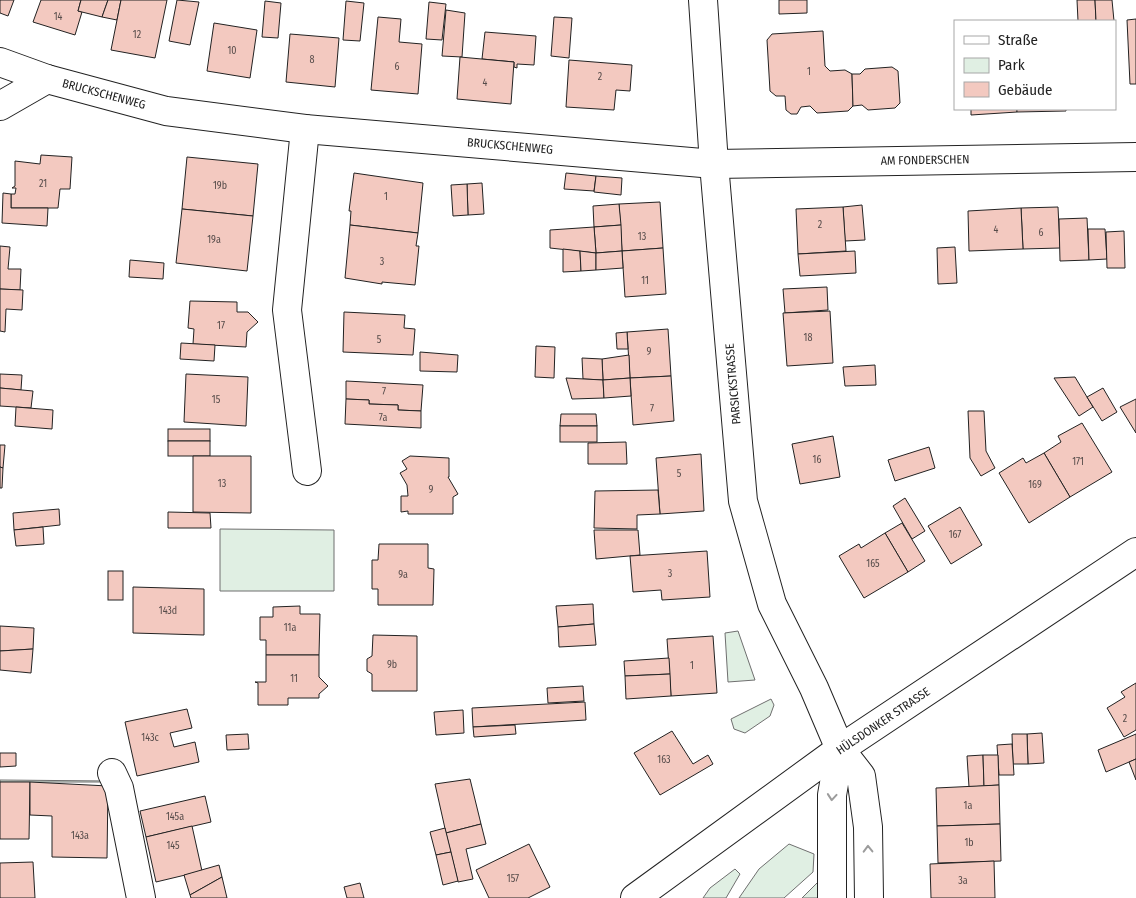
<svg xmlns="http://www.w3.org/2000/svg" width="1136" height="898" viewBox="0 0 1136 898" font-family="'Fira Sans Condensed',sans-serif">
	<rect width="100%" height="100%" fill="#fff"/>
	<g fill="#e0efe3" stroke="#6f6f6f">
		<path d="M220 529 334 530V591H220Z"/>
		<path d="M738 631 755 680 728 682 725 633Z"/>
		<path d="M771 699 774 705 770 716 745 733 734 729 731 719Z"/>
		<path d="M0 780 109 781V782H0Z"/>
		<path d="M789 844 814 854 813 872 784 898H739L759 869Z"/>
		<path d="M735 869 740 874 726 898H703L710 888Z"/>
		<path d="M821 879V898H802Z"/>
	</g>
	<g fill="#f3c9c0" stroke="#222">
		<path d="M0 0H14L8 16 0 13Z"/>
		<path d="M41 0H81L78 11 82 12 75 35 33 22Z"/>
		<path d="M81 0H108L102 17 78 11Z"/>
		<path d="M108 0H121L117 20 102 17Z"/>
		<path d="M121 0H167L155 58 111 50Z"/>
		<path d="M177 0 199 2 190 45 169 41Z"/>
		<path d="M779 0H807V13L779 14Z"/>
		<path d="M1077 0H1095L1096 21H1078Z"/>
		<path d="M1095 0H1112L1114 21H1096Z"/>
		<path d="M265 1 281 3 278 38 262 37Z"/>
		<path d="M346 1 364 3 360 41 343 40Z"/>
		<path d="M429 2 446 4 442 40 426 39Z"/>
		<path d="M446 10 465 13 462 57 442 56Z"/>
		<path d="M378 17 401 19 399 42 422 44 418 94 371 90Z"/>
		<path d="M554 17 572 18 569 58 551 56Z"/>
		<path d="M1136 19V84H1130L1127 20Z"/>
		<path d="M214 23 257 30 250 78 207 71Z"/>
		<path d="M823 31 825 66 830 71 845 70 852 74 853 106 848 111 817 113 810 106 801 107 797 114H791L786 110 785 96H776L770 91 767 40 772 34Z"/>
		<path d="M485 32 536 36 534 65 517 64V68L514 67V62L482 59Z"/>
		<path d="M290 34 339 38 335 87 286 82Z"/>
		<path d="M460 57 514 62 511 104 457 99Z"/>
		<path d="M569 60 632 65 630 91 616 90 614 110 566 107Z"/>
		<path d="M892 67 898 71 900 103 895 108 868 110 862 105 853 106 852 74H860L865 69Z"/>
		<path d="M971 109H1017V112L971 115Z"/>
		<path d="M1017 109H1066V111L1017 112Z"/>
		<path d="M41 155 72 157 70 189H60L58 208H11V194H15L16 188H12L15 186V161L40 164Z"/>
		<path d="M187 157 258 164 253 216 182 209Z"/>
		<path d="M354 173 423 183 418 233 350 225 351 211H349Z"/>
		<path d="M566 173 596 176 594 191 564 189Z"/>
		<path d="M596 176 622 178 621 195 594 192Z"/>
		<path d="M482 183 484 214 468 215 467 184Z"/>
		<path d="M467 184 468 215 453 216 451 185Z"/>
		<path d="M3 193 11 194V208H48L47 226 2 223Z"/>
		<path d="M660 202 663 248 622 251 619 204Z"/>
		<path d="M619 204 621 225 594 227 593 206Z"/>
		<path d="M862 205 865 240 845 241 843 207Z"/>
		<path d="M843 207 846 251 798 254 796 209Z"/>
		<path d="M1058 207 1060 248 1023 249 1021 208Z"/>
		<path d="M1021 208 1023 249 969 251 968 211Z"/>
		<path d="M182 209 253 216 247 271 176 263Z"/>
		<path d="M1087 218 1089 260 1060 261 1059 219Z"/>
		<path d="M350 225 418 233 416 246H419L415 285 382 282V284L345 278Z"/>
		<path d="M621 225 622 251 596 253 594 227Z"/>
		<path d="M594 227 596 253 550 248V230Z"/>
		<path d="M1088 229H1105L1107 259 1089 260Z"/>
		<path d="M1124 231 1125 268H1107L1106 232Z"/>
		<path d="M0 246 10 247 8 269H21L20 290 0 289Z"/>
		<path d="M955 247 957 283 938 284 937 248Z"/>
		<path d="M663 248 666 294 625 297 622 251Z"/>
		<path d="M563 249 580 251 581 271 563 272Z"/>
		<path d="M580 251 596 253V270L581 271Z"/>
		<path d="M622 251 623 268 596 270V253Z"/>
		<path d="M855 251 856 273 800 276 798 254Z"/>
		<path d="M130 260 164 263 163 279 129 277Z"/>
		<path d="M827 287 828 310 785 313 783 289Z"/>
		<path d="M0 289 23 290 22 310 6 309 5 332 0 331Z"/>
		<path d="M190 301 237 302V312H248L258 322 247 332 246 347 193 344 194 329 188 328Z"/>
		<path d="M830 311 833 363 787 366 783 313Z"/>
		<path d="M344 312 405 315 404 328 415 329 413 355 343 352Z"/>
		<path d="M668 329 671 376 630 378 627 332Z"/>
		<path d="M627 332 628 349H617L616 333Z"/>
		<path d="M181 343 215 345 214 361 180 359Z"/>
		<path d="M536 346 555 347 554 378 535 377Z"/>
		<path d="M420 352 458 355 457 372 420 371Z"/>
		<path d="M629 355 630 378 603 380 602 359Z"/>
		<path d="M582 358 602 359 603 380 583 379Z"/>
		<path d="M875 365 876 385 845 386 843 367Z"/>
		<path d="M0 374 22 375 21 390 0 388Z"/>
		<path d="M186 374 248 377 246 426 184 422Z"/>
		<path d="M671 376 674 421 633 425 630 378Z"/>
		<path d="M1075 377 1093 407 1079 416 1054 378Z"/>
		<path d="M566 378 603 380 604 398 572 399Z"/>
		<path d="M630 378 631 396 604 398 603 380Z"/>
		<path d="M346 381 423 385 421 411 398 410V405L369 404V400L346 399Z"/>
		<path d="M0 388 33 391 31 408 0 406Z"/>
		<path d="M1103 388 1117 412 1102 421 1087 397Z"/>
		<path d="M346 399 369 400V404L398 405V410L421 411V428L345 424Z"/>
		<path d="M1136 399V433L1120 407Z"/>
		<path d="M16 407 53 410 52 429 15 426Z"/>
		<path d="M968 411H984L986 451 995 468 981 476 970 458Z"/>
		<path d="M561 414H596L597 426H560Z"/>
		<path d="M1082 423 1112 472 1070 497 1044 453 1061 442 1058 436Z"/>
		<rect x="560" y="426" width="37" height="16"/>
		<rect x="168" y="429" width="42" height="12"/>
		<path d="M833 436 840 477 800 484 792 444Z"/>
		<rect x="168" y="441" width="42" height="15"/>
		<path d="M626 442 627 464H588V443Z"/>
		<path d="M0 445H5L3 468 0 467Z"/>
		<path d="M929 447 935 468 895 481 888 460Z"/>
		<path d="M1044 453 1070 497 1029 523 999 473 1023 458 1026 463Z"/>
		<path d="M701 454 704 511 660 514 656 458Z"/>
		<path d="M193 456H251V513L193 512Z"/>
		<path d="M410 456 449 458V477H448L458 494 453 497V514H408V511L401 512V496H408L407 485 400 473 407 469 402 461Z"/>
		<path d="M0 467 3 468 2 488H0Z"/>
		<path d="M658 490 660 514 637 515V529L594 528 595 491Z"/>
		<path d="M905 498 925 531 912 539 893 506Z"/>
		<path d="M960 507 982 545 951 564 928 526Z"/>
		<path d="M59 509 60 525 14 530 13 513Z"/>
		<path d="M168 512 210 513 211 528H168Z"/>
		<path d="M902 523 925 561 908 572 885 533Z"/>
		<path d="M43 527 44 544 16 546 14 530Z"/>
		<path d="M594 530H638L640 555 596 559Z"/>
		<path d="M885 533 908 572 864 598 839 556 859 544 861 548Z"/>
		<path d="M379 544H428V568L434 569 433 605H378V589H372V560H378Z"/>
		<path d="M707 551 710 597 662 600 661 590 633 592 630 556Z"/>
		<rect x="108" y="571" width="15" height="29"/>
		<path d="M133 587 204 589V635L133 633Z"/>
		<path d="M593 604 594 624 558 627 556 606Z"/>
		<path d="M300 606V614H320L319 655H266V640H260V617H273V607Z"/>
		<path d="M594 624 596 645 559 647 558 627Z"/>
		<path d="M0 626 34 628 33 649 0 651Z"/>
		<path d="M373 635 417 636V691H372V674L367 671V659L372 656Z"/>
		<path d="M713 636 717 693 671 696 667 639Z"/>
		<path d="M33 649 31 673 0 670V651Z"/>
		<path d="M266 655H319V677L328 686 319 694V698H288V705H258V683L255 682H266Z"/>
		<path d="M669 658 670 674 625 676 624 661Z"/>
		<path d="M670 674 671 696 626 699 625 676Z"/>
		<path d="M1136 683V730L1124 737 1107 708 1125 697 1121 692Z"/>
		<path d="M583 686 584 701 548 703 547 688Z"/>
		<path d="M585 702 586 720 473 727 472 708Z"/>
		<path d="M187 709 192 728 170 733 174 747 195 742 199 762 137 776 125 722Z"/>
		<path d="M463 710 464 733 436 735 434 712Z"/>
		<path d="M515 725 516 734 474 737 473 727Z"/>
		<path d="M672 731 693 764 708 755 713 764 660 795 634 753Z"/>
		<path d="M1042 733 1044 763 1028 764 1027 734Z"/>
		<path d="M248 734 249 749 227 750 226 735Z"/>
		<path d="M1012 734H1027L1028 764H1013Z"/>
		<path d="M1136 734V759L1106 772 1098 750Z"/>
		<path d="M1012 744 1014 775H999L997 745Z"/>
		<path d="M0 753H16V766L0 767Z"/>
		<path d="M983 755 984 786 969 787 967 756Z"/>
		<path d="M983 755H998L999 785 984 786Z"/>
		<path d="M1136 759V780L1129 762Z"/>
		<path d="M470 779 481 824 446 833 435 784Z"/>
		<path d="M0 782H30L29 839H0Z"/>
		<path d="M30 782 108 786 107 858 52 857V816L30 815Z"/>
		<path d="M999 785 1000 824 937 826 936 788Z"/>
		<path d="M205 796 211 822 146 837 140 811Z"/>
		<path d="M481 824 486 844 466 849 473 879 458 882 446 833Z"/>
		<path d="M1000 824 1001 861 938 863 937 826Z"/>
		<path d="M192 826 202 871 156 882 146 837Z"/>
		<path d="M445 828 451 852 436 855 430 832Z"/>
		<path d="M529 844 550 887 528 898H489L476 870Z"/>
		<path d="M451 852 458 881 443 885 436 855Z"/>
		<path d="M994 861 995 898H931L930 864Z"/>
		<path d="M33 862 35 898H0V863Z"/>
		<path d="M219 865 222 877 190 895 184 875Z"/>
		<path d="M222 877 227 898H191L190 895Z"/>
		<path d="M360 883 364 898H347L344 887Z"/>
	</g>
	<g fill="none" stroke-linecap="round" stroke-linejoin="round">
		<g stroke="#222" stroke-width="30">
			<g id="minor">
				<path d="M703 0 714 164 743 501 772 604 814 688 840 749 861 776 868 827 869 898"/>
				<path d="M0 62 47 79 166 111 305 129 714 164 1136 157"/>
				<path d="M0 106 47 79"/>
				<path d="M305 129 287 310 307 471"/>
				<path d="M112 773 119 788 141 898"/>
				<path d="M635 898 840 749 1136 552"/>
				<path d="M832 898V795L840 749"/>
			</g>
		</g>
		<use href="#minor" stroke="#fff" stroke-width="28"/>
	</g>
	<defs><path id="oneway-chevron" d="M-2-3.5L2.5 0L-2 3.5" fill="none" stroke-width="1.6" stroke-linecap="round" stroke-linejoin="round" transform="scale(1.25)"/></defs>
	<g stroke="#9c9c9c">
		<use href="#oneway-chevron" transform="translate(832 797) rotate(95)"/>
		<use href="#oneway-chevron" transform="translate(868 849) rotate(-91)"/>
	</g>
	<g text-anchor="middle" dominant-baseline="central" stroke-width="4" stroke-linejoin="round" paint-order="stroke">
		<g font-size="10" fill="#564c4a">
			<text x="58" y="17">14</text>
			<text x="137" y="35">12</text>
			<text x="232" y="51">10</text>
			<text x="312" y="60">8</text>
			<text x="397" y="67">6</text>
			<text x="809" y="72">1</text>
			<text x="600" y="77">2</text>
			<text x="485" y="83">4</text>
			<text x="43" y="184">21</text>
			<text x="220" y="186">19b</text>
			<text x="386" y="197">1</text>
			<text x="820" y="225">2</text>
			<text x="996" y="230">4</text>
			<text x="1041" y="233">6</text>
			<text x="642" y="237">13</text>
			<text x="214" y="240">19a</text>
			<text x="382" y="262">3</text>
			<text x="645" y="281">11</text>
			<text x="221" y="326">17</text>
			<text x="808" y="338">18</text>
			<text x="379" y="340">5</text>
			<text x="649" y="352">9</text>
			<text x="384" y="392">7</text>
			<text x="216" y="400">15</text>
			<text x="652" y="409">7</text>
			<text x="383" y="418">7a</text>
			<text x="817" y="460">16</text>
			<text x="1078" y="462">171</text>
			<text x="679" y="474">5</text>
			<text x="222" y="484">13</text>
			<text x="1035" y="485">169</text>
			<text x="431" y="490">9</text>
			<text x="955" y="535">167</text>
			<text x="873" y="564">165</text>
			<text x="670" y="574">3</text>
			<text x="403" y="575">9a</text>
			<text x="168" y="611">143d</text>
			<text x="290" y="628">11a</text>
			<text x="392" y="665">9b</text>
			<text x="692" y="666">1</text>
			<text x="294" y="679">11</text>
			<text x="1125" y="719">2</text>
			<text x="150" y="738">143c</text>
			<text x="664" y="760">163</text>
			<text x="968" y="806">1a</text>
			<text x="175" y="817">145a</text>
			<text x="80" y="836">143a</text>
			<text x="969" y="843">1b</text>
			<text x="173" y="846">145</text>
			<text x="513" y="879">157</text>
			<text x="963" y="881">3a</text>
		</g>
		<g font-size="12" fill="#222" stroke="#fff">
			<text transform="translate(104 94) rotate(15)">BRUCKSCHENWEG</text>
			<text transform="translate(510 146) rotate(5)">BRUCKSCHENWEG</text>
			<text transform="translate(925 160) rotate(-1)">AM FONDERSCHEN</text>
			<text transform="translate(733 384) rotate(-95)">PARSICKSTRASSE</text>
			<text transform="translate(883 721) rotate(-34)">HÜLSDONKER STRASSE</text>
		</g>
	</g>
	<rect x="954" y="20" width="162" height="90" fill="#ffffff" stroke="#a7a7a7"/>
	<rect x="964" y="36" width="25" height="8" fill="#ffffff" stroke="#a7a7a7"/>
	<text x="998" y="45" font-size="15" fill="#222222">Straße</text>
	<rect x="964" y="58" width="25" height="15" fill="#e0efe3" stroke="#a7a7a7"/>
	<text x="998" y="70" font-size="15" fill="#222222">Park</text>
	<rect x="964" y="82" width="25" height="15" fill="#f3c9c0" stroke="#a7a7a7"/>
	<text x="998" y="95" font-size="15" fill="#222222">Gebäude</text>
</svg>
